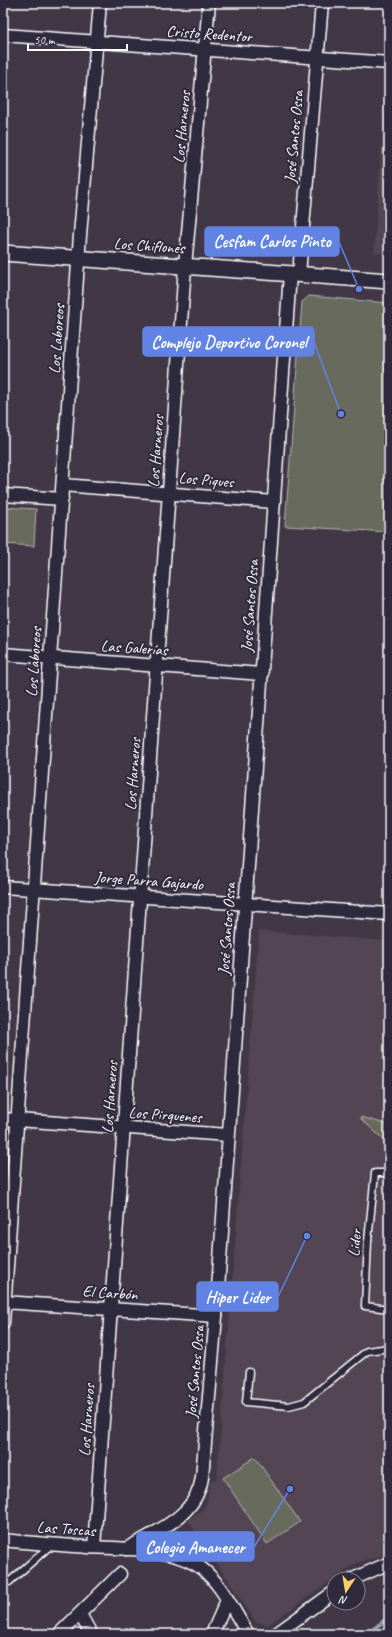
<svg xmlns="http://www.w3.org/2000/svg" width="392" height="1637" viewBox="0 0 392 1637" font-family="Caveat,sans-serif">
	<defs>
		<pattern id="grass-tufts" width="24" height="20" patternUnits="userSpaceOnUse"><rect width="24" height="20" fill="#686b5d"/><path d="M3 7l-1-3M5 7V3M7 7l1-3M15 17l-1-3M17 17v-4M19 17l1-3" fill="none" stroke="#7f8175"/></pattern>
	</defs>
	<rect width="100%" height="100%" fill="#423747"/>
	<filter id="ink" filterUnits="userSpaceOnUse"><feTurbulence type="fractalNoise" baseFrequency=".025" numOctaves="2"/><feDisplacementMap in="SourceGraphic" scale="8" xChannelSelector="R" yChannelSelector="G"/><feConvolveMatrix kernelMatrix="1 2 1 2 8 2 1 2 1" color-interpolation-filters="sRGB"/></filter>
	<g filter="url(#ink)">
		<g fill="#534452">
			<path d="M386 77H389V254L374 253Z"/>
			<path d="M259 931 389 941V1554L357 1563 268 1625 256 1622 188 1520 202 1510 207 1502 210 1481 217 1478Z"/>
		</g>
		<path fill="url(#grass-tufts)" stroke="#b4b5ae" d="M361 1117 389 1125V1155H387L385 1141 361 1119Z"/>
		<g fill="#686b5d" stroke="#b4b5ae">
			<path d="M309 296 389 303V532L285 526 302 302Z"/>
			<path d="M3 507 36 509 34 546 3 544Z"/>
			<path d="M255 1457 300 1522 267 1544 223 1478Z"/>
		</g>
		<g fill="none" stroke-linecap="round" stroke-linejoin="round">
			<path stroke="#92a0ac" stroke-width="4" d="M367 1634 389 1617"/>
			<g stroke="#fff" stroke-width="9">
				<g id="service">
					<path d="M389 1173H375L368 1241 365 1306 389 1309"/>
					<path d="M249 1372 246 1402 289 1406 304 1402 367 1351 389 1348"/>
					<path d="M9 1582 51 1545"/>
				</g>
			</g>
			<g stroke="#fff" stroke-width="15">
				<g id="minor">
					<path d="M3 35 389 63"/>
					<path d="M299 274 322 3"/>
					<path d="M63 485 274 502"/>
					<path d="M3 495 62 499"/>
					<path d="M3 654 262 674"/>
					<path d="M3 887 389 914"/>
					<path d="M3 1119 228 1135"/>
					<path d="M3 1302 216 1316"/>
					<path d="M3 1323 80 235 100 3"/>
					<path d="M3 1540C31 1543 60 1545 88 1547 121 1549 174 1547 201 1568 222 1584 234 1612 248 1634"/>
					<path d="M94 1547 185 266 209 3"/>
					<path d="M126 1549C157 1531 197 1516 202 1477L216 1316 290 274"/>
					<path d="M353 1579 389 1563"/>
					<path d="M80 1614 91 1634"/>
					<path d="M59 1634 120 1574"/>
					<path d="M212 1634 227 1600"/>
					<path d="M276 1634 334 1592"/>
				</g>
			</g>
			<g stroke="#fff" stroke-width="18">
				<path id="tertiary" d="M3 253 389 281"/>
			</g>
			<use href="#service" stroke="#2f2a3d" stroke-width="6"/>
			<use href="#minor" stroke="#2f2a3d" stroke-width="12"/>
			<use href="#tertiary" stroke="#2f2a3d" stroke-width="15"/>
		</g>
	</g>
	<g text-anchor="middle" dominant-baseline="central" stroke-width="4" stroke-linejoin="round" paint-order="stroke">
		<g font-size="16" fill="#fff" stroke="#2f2a3d">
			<text transform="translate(209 34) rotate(4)">Cristo Redentor</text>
			<text transform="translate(182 127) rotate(-85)">Los Harneros</text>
			<text transform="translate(294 137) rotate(-85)">José Santos Ossa</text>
			<text transform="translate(149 246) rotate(4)">Los Chiflones</text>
			<text transform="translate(57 339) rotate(-86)">Los Laboreos</text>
			<text transform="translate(156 451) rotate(-86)">Los Harneros</text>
			<text transform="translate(206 480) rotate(5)">Los Piques</text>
			<text transform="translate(250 606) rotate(-86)">José Santos Ossa</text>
			<text transform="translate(134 648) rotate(4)">Las Galerías</text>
			<text transform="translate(34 662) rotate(-86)">Los Laboreos</text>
			<text transform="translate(133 774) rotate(-86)">Los Harneros</text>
			<text transform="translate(149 881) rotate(4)">Jorge Parra Gajardo</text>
			<text transform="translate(227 929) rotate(-86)">José Santos Ossa</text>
			<text transform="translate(110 1097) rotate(-86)">Los Harneros</text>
			<text transform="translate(165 1115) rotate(4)">Los Pirquenes</text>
			<text transform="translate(355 1243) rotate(-85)">Lider</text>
			<text transform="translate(110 1293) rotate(4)">El Carbón</text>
			<text transform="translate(195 1372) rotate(-85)">José Santos Ossa</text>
			<text transform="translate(87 1420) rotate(-86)">Los Harneros</text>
			<text transform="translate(66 1529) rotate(4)">Las Toscas</text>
		</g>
	</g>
	<path fill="none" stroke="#6183e4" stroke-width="1.5" d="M359 289L339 242M341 414L314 342M307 1236L278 1297M290 1489L254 1547"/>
	<g fill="#6183e4" stroke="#2f2a3d" stroke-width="1.5">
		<circle cx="359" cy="289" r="4"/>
		<circle cx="341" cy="414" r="4"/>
		<circle cx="307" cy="1236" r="4"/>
		<circle cx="290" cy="1489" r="4"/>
	</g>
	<g fill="#6183e4" stroke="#6183e4" stroke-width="1.5">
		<rect x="205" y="227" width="134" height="29" rx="4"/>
		<rect x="143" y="327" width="171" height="29" rx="4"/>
		<rect x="197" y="1282" width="81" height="29" rx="4"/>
		<rect x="137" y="1532" width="117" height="29" rx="4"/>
	</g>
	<g font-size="17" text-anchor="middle" font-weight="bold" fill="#fff">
		<text x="272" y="247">Cesfam Carlos Pinto</text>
		<text x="229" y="348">Complejo Deportivo Coronel</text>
		<text x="238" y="1303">Hiper Lider</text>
		<text x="195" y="1553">Colegio Amanecer</text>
	</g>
	<rect width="392" height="1637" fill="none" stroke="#2f2a3d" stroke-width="16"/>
	<rect x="8" y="8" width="376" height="1621" fill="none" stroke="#fff" stroke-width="1.5" filter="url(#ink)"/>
	<g transform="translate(346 1591) rotate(192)"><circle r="19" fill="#2f2a3d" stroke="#827f8b"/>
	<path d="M0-3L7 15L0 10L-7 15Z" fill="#ffd166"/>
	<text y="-6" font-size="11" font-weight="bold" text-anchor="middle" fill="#ffffff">N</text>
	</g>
	<path d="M28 44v6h99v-6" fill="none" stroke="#ffffff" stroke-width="2"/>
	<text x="34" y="44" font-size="12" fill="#ffffff" stroke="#2f2a3d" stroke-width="3" paint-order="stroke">50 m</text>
</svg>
